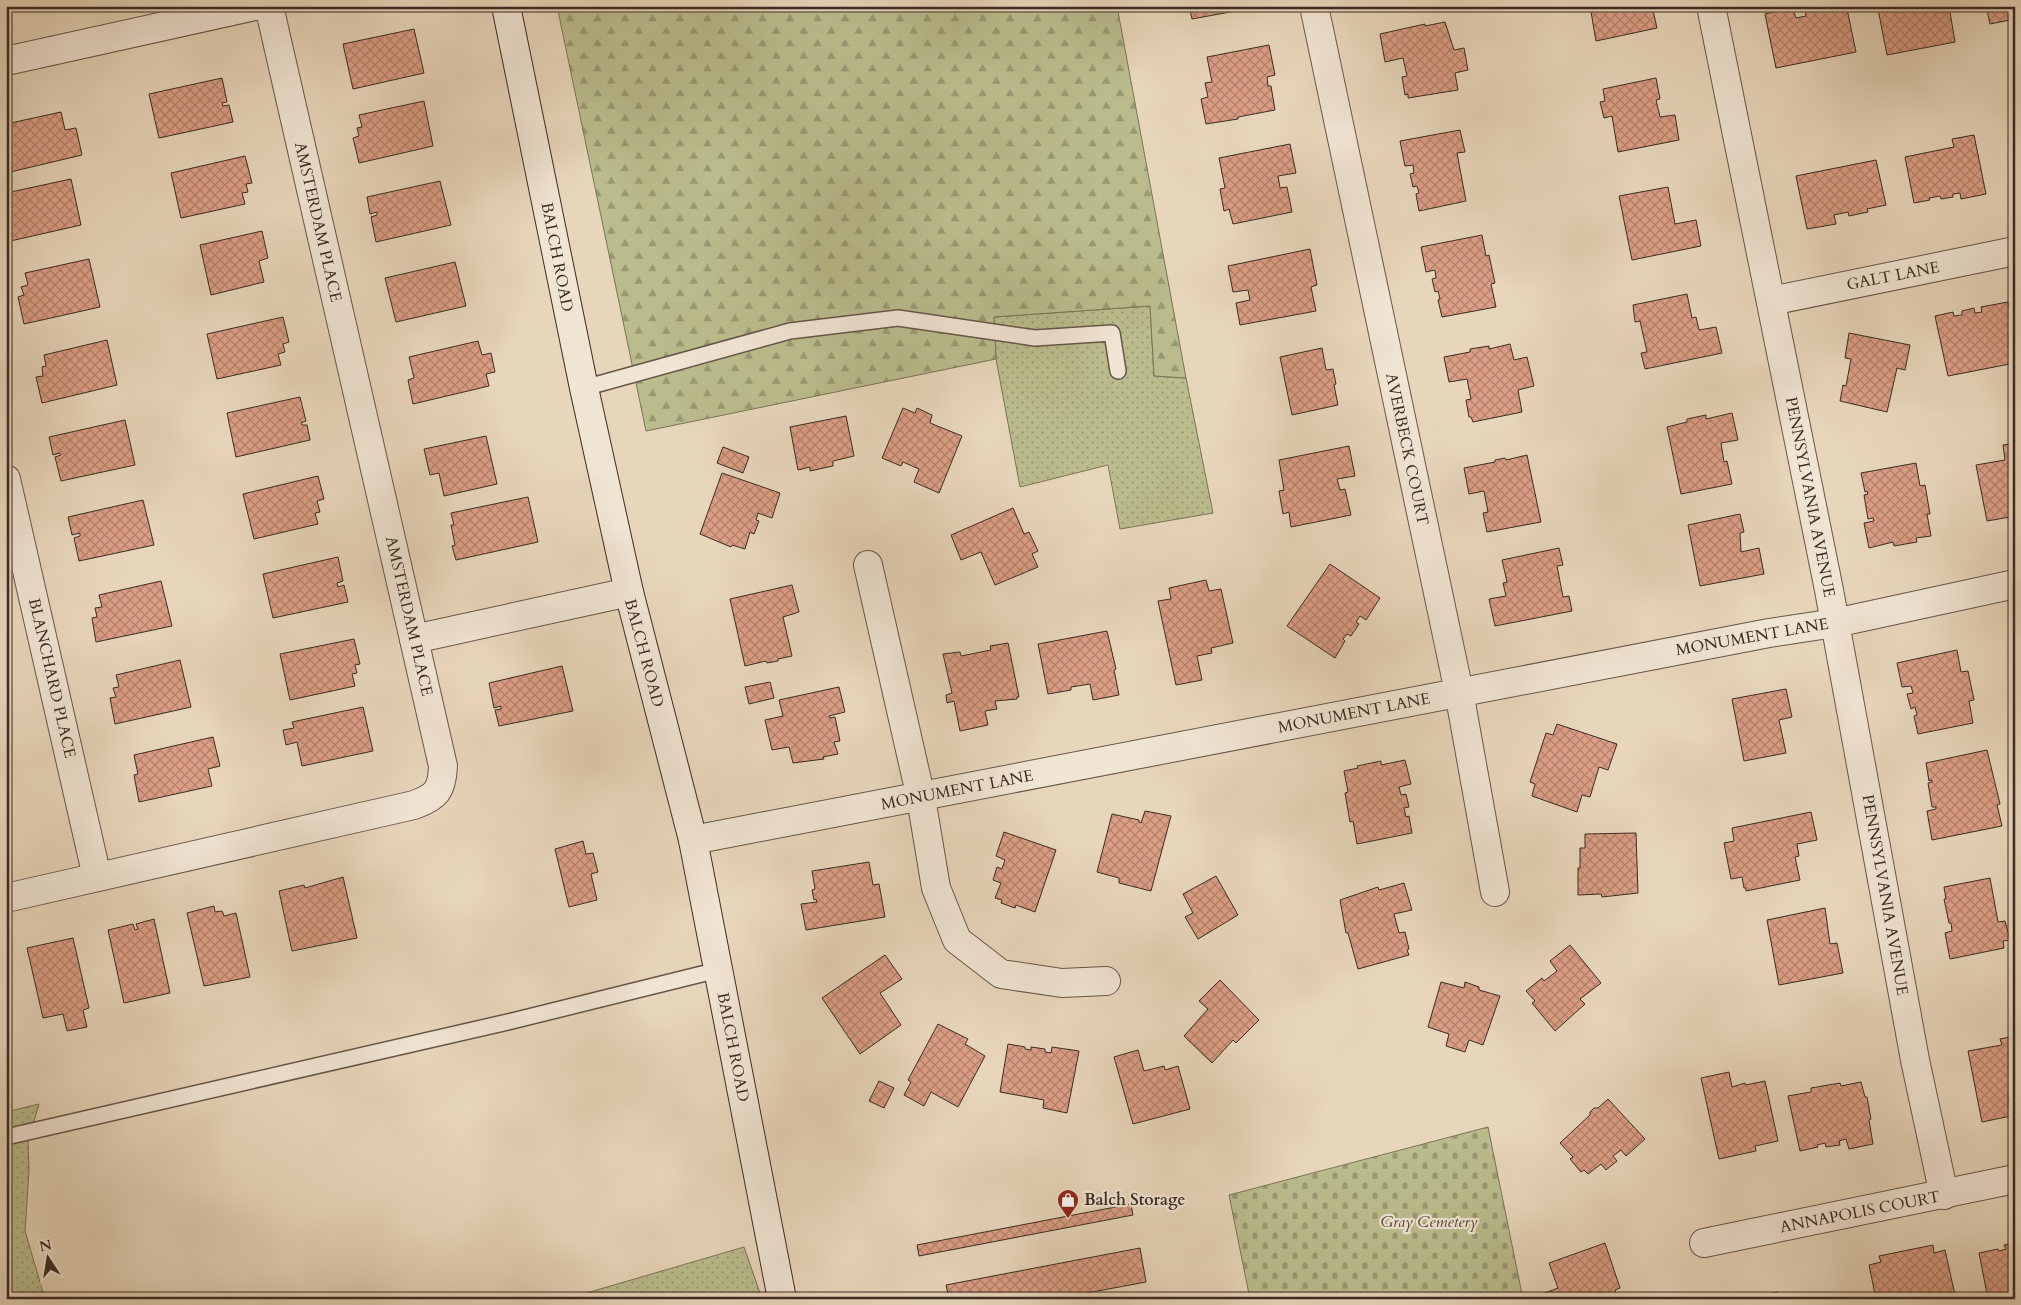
<svg xmlns="http://www.w3.org/2000/svg" width="2021" height="1305" viewBox="0 0 2021 1305" font-family="Cardo,serif">
	<defs>
		<pattern id="grass-dots" width="8" height="8" patternUnits="userSpaceOnUse" patternTransform="scale(1.25)"><rect width="8" height="8" fill="#babc8d"/><path d="M2 2h.1M6 6h.1" fill="none" stroke="#989973" stroke-width="1.8" stroke-linecap="round"/></pattern>
		<pattern id="forest-firs" width="22" height="20" patternUnits="userSpaceOnUse" patternTransform="scale(1.25)"><rect width="22" height="20" fill="#babc8d"/><path d="M5 1l3.5 6h-7zM16 11l3.5 6h-7z" fill="#989973"/></pattern>
		<pattern id="cemetery-stones" width="16" height="16" patternUnits="userSpaceOnUse" patternTransform="scale(1.25)"><rect width="16" height="16" fill="#babc8d"/><path d="M2 7V4a2 2 0 0 1 4 0v3zM10 15v-3a2 2 0 0 1 4 0v3z" fill="#989973"/></pattern>
		<pattern id="building-cross-hatch" width="8" height="8" patternUnits="userSpaceOnUse" patternTransform="scale(1.25)"><rect width="8" height="8" fill="#dc9e85"/><path d="M0 0l8 8M0 8l8-8" fill="none" stroke="#b3816c"/></pattern>
	</defs>
	<rect width="100%" height="100%" fill="#e8d6bb"/>
	<filter id="stains"><feTurbulence type="fractalNoise" baseFrequency=".004" numOctaves="4"/><feColorMatrix values="0 0 0 0 .2 0 0 0 0 .09 0 0 0 0 .02 0 0 0 .5 -.17"/></filter>
	<radialGradient id="worn" r=".72"><stop offset=".6" stop-color="#630" stop-opacity="0"/><stop offset="1" stop-color="#630" stop-opacity=".3"/></radialGradient>
	<g fill="url(#grass-dots)" stroke="#7a7458">
		<path d="M1150 306 1154 376 1186 378 1213 513 1120 529 1108 465 1020 487 996 359 994 317Z"/>
		<path d="M39 1104 28 1142 29 1170 25 1231 45 1299H6V1112Z"/>
		<path d="M744 1247 762 1299H566Z"/>
	</g>
	<path fill="url(#forest-firs)" stroke="#7a7458" d="M557 6H1117L1186 378 1154 376 1150 306 994 317 996 359 646 431Z"/>
	<path fill="url(#cemetery-stones)" stroke="#7a7458" d="M1488 1127 1523 1299H1250L1229 1195Z"/>
	<g fill="url(#building-cross-hatch)" stroke="#3a2b23">
		<path d="M1189 6H1248L1241 8V10L1192 19Z"/>
		<path d="M1590 6H1652L1657 28 1596 41Z"/>
		<path d="M1827 6 1829 12 1847 9 1856 52 1776 68 1765 14 1793 8 1796 18 1806 16 1805 10Z"/>
		<path d="M1892 6H1949L1955 42 1887 55 1878 9Z"/>
		<path d="M1986 6H2015V19L1990 24Z"/>
		<path d="M1445 22 1454 50 1464 48 1468 70 1455 73 1458 90 1408 98V94L1405 95 1402 77 1407 76 1403 58 1385 62 1380 34 1425 24V26Z"/>
		<path d="M414 29 424 73 353 89 343 44Z"/>
		<path d="M1269 45 1275 75 1267 77 1268 86H1271L1275 110 1238 117V119L1206 124 1201 99 1208 97 1205 83 1212 82 1207 57Z"/>
		<path d="M222 78 227 102 222 103 223 106 229 105 233 122 159 138 149 94Z"/>
		<path d="M1656 78 1660 99 1656 100 1660 117 1675 115 1679 140 1618 152 1612 116 1604 118 1600 102 1605 101 1603 89Z"/>
		<path d="M424 101 433 146 359 163 353 138 359 136 357 128 362 127 359 115Z"/>
		<path d="M61 112 65 130 76 128 82 155 6 173V124Z"/>
		<path d="M1460 130 1465 152 1457 153 1466 201 1419 211 1416 194 1419 193 1417 186 1413 187 1410 174 1414 173 1413 165 1405 166 1400 141Z"/>
		<path d="M1974 135 1986 194 1961 199 1960 193 1953 194V197L1941 199 1940 196 1929 198 1930 200 1914 203 1905 157 1954 147 1952 139Z"/>
		<path d="M1290 144 1296 173 1278 176 1280 188 1287 187 1292 212 1233 224 1229 209 1224 211 1220 189 1225 188 1219 158Z"/>
		<path d="M245 156 252 183 246 184 248 192 242 193 245 204 181 218 171 173Z"/>
		<path d="M1876 160 1886 205 1867 209 1868 212 1849 216 1848 212 1834 215 1836 224 1807 229 1796 176Z"/>
		<path d="M71 179 81 225 6 242V193Z"/>
		<path d="M440 181 451 225 376 242 371 217 377 215V212L370 214 367 197Z"/>
		<path d="M1668 187 1675 224 1696 220 1701 246 1632 260 1619 196Z"/>
		<path d="M262 231 268 258 259 261 264 282 211 295 200 245Z"/>
		<path d="M1482 235 1486 256 1489 255 1495 283 1491 284 1496 307 1442 317 1438 300 1440 299 1438 291 1435 292 1432 279 1436 278 1435 270 1426 272 1421 247Z"/>
		<path d="M1310 249 1317 285 1311 287 1316 311 1240 325 1236 303 1250 300 1248 290 1233 292 1228 266Z"/>
		<path d="M89 259 100 307 24 324 18 297 24 295 21 287 28 285 25 273Z"/>
		<path d="M455 262 466 306 396 322 385 278Z"/>
		<path d="M1687 294 1692 318 1696 317 1699 330 1716 327 1722 353 1645 369 1641 353 1647 352 1640 321 1635 322 1633 305Z"/>
		<path d="M2008 302 2015 336V363L1948 376 1935 316 1953 312 1954 316 1962 315V311L1974 308 1975 313 1982 312 1981 307Z"/>
		<path d="M283 317 289 342 283 344 285 352 278 354 281 365 217 379 207 334Z"/>
		<path d="M1849 333 1910 345 1905 370 1897 368 1887 412 1840 401 1843 385 1846 386 1851 359 1845 358Z"/>
		<path d="M107 340 117 385 42 403 36 377 43 376 42 367 46 366 44 355Z"/>
		<path d="M478 341 482 355 491 353 495 372 486 374 489 386 413 404 408 380 414 378 409 357Z"/>
		<path d="M1510 344 1514 360 1527 357 1534 386 1518 390 1522 412 1473 422 1471 417H1469L1466 400 1471 399 1467 379 1449 382 1444 357 1470 352V349L1489 346V349Z"/>
		<path d="M1322 348 1326 370 1333 369 1336 384 1334 385 1338 405 1292 415 1280 357Z"/>
		<path d="M300 397 306 421 301 423 302 425H307L310 440 236 457 227 413Z"/>
		<path d="M903 408 915 413 917 408 932 415 930 423 962 436 939 493 914 482 919 469 903 462 901 466 882 458Z"/>
		<path d="M1732 413 1738 440 1721 443 1724 462 1727 461 1732 484 1681 494 1667 427 1687 422V419L1706 415V419Z"/>
		<path d="M846 416 854 456 833 461V466L810 471V467L798 470 790 427Z"/>
		<path d="M125 420 135 465 61 481 55 457 61 455 60 453 53 455 49 437Z"/>
		<path d="M486 436 497 484 444 496 439 473 430 475 424 449Z"/>
		<path d="M2015 443V522L2012 523 2010 517 1987 521 1976 465 2005 460 2003 445Z"/>
		<path d="M1349 446 1355 476 1337 479 1340 490 1345 489 1351 515 1291 527 1289 512 1283 514 1279 491 1284 490 1279 460Z"/>
		<path d="M723 447 749 457 743 473 717 463Z"/>
		<path d="M1527 455 1541 522 1487 532 1483 513 1488 512 1484 491 1469 494 1464 468 1495 462V460L1505 458 1506 460Z"/>
		<path d="M1916 463 1920 486 1925 485 1930 514H1927L1931 536 1916 538 1917 542 1894 546 1893 542 1869 548 1864 523 1874 521 1873 518 1868 519 1864 495 1868 494 1867 491 1865 492 1861 473Z"/>
		<path d="M722 473 780 493 772 518 758 513 756 520 759 521 754 534 750 532 745 549 732 545 731 547 700 534Z"/>
		<path d="M318 476 324 499 317 501 320 512 315 513 318 524 254 539 243 494Z"/>
		<path d="M528 497 538 542 456 560 452 546 455 545 451 525H454L451 513Z"/>
		<path d="M143 500 154 545 79 561 74 538 80 536V533L72 535 68 517Z"/>
		<path d="M1013 508 1024 534 1029 532 1038 551 1032 554 1038 567 995 585 981 552 961 560 951 535Z"/>
		<path d="M1740 514 1744 532 1740 533 1741 552 1759 548 1764 574 1700 586 1688 525Z"/>
		<path d="M1559 548 1563 565 1557 566 1563 597 1569 596 1572 611 1495 626 1489 599 1506 596 1503 583 1507 582 1502 560Z"/>
		<path d="M338 557 343 581 337 583 338 587 344 585 348 602 273 618 263 574Z"/>
		<path d="M1330 564 1380 598 1366 620 1360 616 1356 622 1359 624 1351 636 1347 634 1343 639 1345 641 1335 658 1287 626Z"/>
		<path d="M1206 580 1209 591 1221 589 1233 643 1211 648 1212 653 1197 656 1202 680 1176 685 1158 601 1171 599 1169 588Z"/>
		<path d="M161 581 172 626 96 642 92 618 97 617 95 608 102 607 99 595Z"/>
		<path d="M792 585 799 612 783 617 792 656 778 659V661L767 663 766 661 745 666 730 599Z"/>
		<path d="M1107 631 1116 669 1114 670 1119 695 1093 700 1090 684 1071 687V690L1048 694 1038 644Z"/>
		<path d="M354 639 360 664 355 665 357 673 352 674 355 686 290 700 280 654Z"/>
		<path d="M1008 643 1019 697H1017V699L995 701 997 709 985 711 988 725 960 731 954 701 947 703 946 695 952 693 943 654 960 652 961 656 991 650 990 646Z"/>
		<path d="M1957 650 1961 672 1968 671 1974 700 1969 701 1973 723 1918 734 1914 716 1917 715 1915 707 1911 709 1907 694 1913 693 1911 686 1902 687 1897 663Z"/>
		<path d="M180 660 191 707 115 724 110 698 116 697 113 688 119 687 116 675Z"/>
		<path d="M562 666 573 711 499 726 495 710 501 709V706L494 708 489 683Z"/>
		<path d="M770 682 774 698 749 704 745 687Z"/>
		<path d="M839 687 845 712 829 716 830 718 835 717 840 741 834 742 838 754 823 757 824 759 793 763 789 747 772 750 765 720 783 716 779 700Z"/>
		<path d="M1786 689 1792 717 1779 720 1786 753 1744 761 1732 699Z"/>
		<path d="M363 707 373 751 302 766 297 742 286 745 283 730 294 728 292 722Z"/>
		<path d="M1557 724 1617 744 1608 770 1599 767 1590 797 1582 795 1577 812 1532 796 1535 784 1530 782 1546 733 1553 735Z"/>
		<path d="M213 737 220 766 208 769 212 786 139 802 134 775 138 774 134 755Z"/>
		<path d="M1987 750 2000 804 1997 805 2002 826 1932 840 1927 811 1936 809V807H1932L1928 783 1932 782V780L1929 781 1926 763Z"/>
		<path d="M1405 760 1411 784 1399 787 1401 795 1406 794 1409 807 1404 808 1406 817 1409 816 1412 833 1357 844 1353 821 1350 822 1345 793 1348 792 1344 771 1358 768 1357 766 1381 761V765Z"/>
		<path d="M1145 811 1171 816 1151 891 1119 883V878L1097 872 1112 814 1139 820V822L1141 823Z"/>
		<path d="M1811 812 1817 840 1797 844 1799 856 1795 857 1800 880 1746 891V888H1744L1742 877 1731 879 1724 843 1734 841 1732 828Z"/>
		<path d="M1004 832 1056 850 1035 912 1016 905 1015 908 1001 903 1002 900 995 898 1001 883 993 880 997 867 1002 869 1005 860 996 856Z"/>
		<path d="M1636 833 1638 893 1602 897 1601 894 1578 895V868H1580V848H1585V834Z"/>
		<path d="M583 841 586 854 593 853 598 872 591 874 597 900 569 907 555 849Z"/>
		<path d="M869 862 873 885 879 884 885 917 806 930 801 904 817 902 816 899 814 900 812 890 815 889 812 871Z"/>
		<path d="M1216 876 1238 915 1198 939 1185 917 1193 913 1183 894Z"/>
		<path d="M343 877 357 938 292 951 279 891 304 885 305 888Z"/>
		<path d="M1990 878 1998 922 2005 921 2010 940 2003 941 2004 948 1950 959 1945 933 1952 931 1951 923H1949L1944 899H1946L1944 887Z"/>
		<path d="M1404 883 1412 910 1394 914 1399 933 1405 932 1409 949 1407 950 1409 955 1358 969 1348 933H1346L1340 900 1378 887 1379 890Z"/>
		<path d="M214 906 215 912 222 911 224 916 236 913 250 977 204 986 187 913Z"/>
		<path d="M1825 908 1830 944 1837 943 1843 973 1779 985 1767 920Z"/>
		<path d="M154 919 170 993 124 1003 108 930 133 924 135 930 138 929 136 924Z"/>
		<path d="M73 938 89 1008 83 1010 87 1027 67 1031 63 1014 43 1018 27 948Z"/>
		<path d="M1570 945 1601 983 1580 999 1585 1004 1555 1031 1532 1003 1535 1001 1526 991 1542 978 1544 981 1557 971 1550 961Z"/>
		<path d="M885 955 902 979 880 993 901 1025 860 1054 822 998Z"/>
		<path d="M1220 980 1259 1020 1236 1043 1233 1040 1212 1063 1184 1036 1208 1009 1199 1001Z"/>
		<path d="M1441 982 1464 988 1465 982 1479 987V990L1500 996 1483 1045 1469 1040 1465 1052 1446 1046 1449 1034 1428 1027Z"/>
		<path d="M938 1024 968 1039 965 1044 985 1056 958 1107 931 1092 924 1106 904 1095 911 1082 908 1080Z"/>
		<path d="M2015 1036V1097L2008 1098 2011 1116 1982 1122 1968 1051 2002 1045 2000 1039Z"/>
		<path d="M1008 1044 1025 1047V1049L1031 1050V1047L1045 1049V1052L1051 1053 1052 1047 1079 1051 1067 1113 1043 1108 1044 1100 1000 1092Z"/>
		<path d="M1138 1050 1144 1071 1164 1066 1165 1070 1178 1066 1190 1109 1133 1124 1114 1057Z"/>
		<path d="M1729 1072 1732 1087 1745 1083 1746 1085 1765 1081 1778 1141 1755 1146 1756 1151 1719 1159 1701 1078Z"/>
		<path d="M879 1081 894 1088 884 1108 869 1101Z"/>
		<path d="M1861 1082 1865 1097H1867L1871 1119 1869 1120 1873 1144 1849 1149 1846 1139 1839 1141 1840 1145 1826 1147 1825 1143 1817 1145 1818 1147 1800 1151 1788 1096 1811 1092V1088L1840 1083 1841 1086Z"/>
		<path d="M1608 1099 1645 1139 1626 1156 1621 1150 1613 1156 1617 1161 1606 1170 1601 1164 1588 1174 1584 1170 1581 1172 1570 1159 1573 1157 1560 1143 1590 1115V1112L1594 1108H1598Z"/>
		<path d="M1131 1204 1133 1215 919 1256 917 1245Z"/>
		<path d="M1605 1243 1620 1288 1615 1290 1618 1299H1544L1542 1294 1558 1288 1549 1263Z"/>
		<path d="M2015 1243V1299H1988L1979 1253 1998 1249 1999 1251 2006 1249 2004 1245Z"/>
		<path d="M1933 1245 1934 1253 1945 1250 1955 1295 1938 1299H1876L1869 1265 1881 1262 1879 1256Z"/>
		<path d="M1140 1248 1146 1282 1055 1299H949L946 1285Z"/>
		<path d="M1777 1292 1778 1299H1751V1298Z"/>
	</g>
	<g fill="none" stroke-linecap="round" stroke-linejoin="round">
		<g stroke="#665649" stroke-width="18">
			<g id="lane">
				<path d="M584 388 790 331 898 318 1035 338 1112 333 1118 371"/>
				<path d="M6 1137 512 1021 718 970"/>
			</g>
		</g>
		<g stroke="#665649" stroke-width="30">
			<g id="street">
				<path d="M1314 6 1459 692 1495 892"/>
				<path d="M1711 6 1829 590 1915 1060 1944 1195"/>
				<path d="M6 61 255 6"/>
				<path d="M1771 301 2015 251"/>
				<path d="M6 479 97 877"/>
				<path d="M868 565 921 798 936 888 957 940 1001 974 1062 983 1106 981"/>
				<path d="M414 639 629 592"/>
				<path d="M693 840 1769 633 1835 623 2015 584"/>
				<path d="M6 898 414 805C436 797 442 791 443 766L269 6"/>
				<path d="M1704 1243 2015 1179"/>
			</g>
		</g>
		<g stroke="#3a2b23" stroke-width="30">
			<path id="secondary" d="M506 6 584 388 629 592 693 840 782 1299"/>
		</g>
		<use href="#lane" stroke="#f0e4d3" stroke-width="15"/>
		<use href="#street" stroke="#f0e4d3" stroke-width="28"/>
		<use href="#secondary" stroke="#f0e4d3" stroke-width="28"/>
	</g>
	<defs>
		<g id="shop-pin" transform="scale(1.125)"><path d="M0 17L-7.5 6A9.5 9.5 0 1 1 7.5 6Z" fill="#8f2418" stroke="#f0e4d3"/><path d="M-5-2.5h2.3a2.7 3.5 0 0 1 5.4 0H5L5.5 6h-11ZM-1.5-2.5h3a1.5 2.3 0 0 0-3 0Z" fill="#fff"/></g>
	</defs>
	<g fill-rule="evenodd">
		<use href="#shop-pin" x="1068" y="1200"/>
	</g>
	<g text-anchor="middle" dominant-baseline="central" stroke-width="4.5" stroke-linejoin="round" paint-order="stroke">
		<g font-size="16" fill="#3a2b23" stroke="#f0e4d3">
			<text transform="translate(318 222) rotate(77)">AMSTERDAM PLACE</text>
			<text transform="translate(557 257) rotate(79)">BALCH ROAD</text>
			<text transform="translate(1893 276) rotate(-11)">GALT LANE</text>
			<text transform="translate(1407 449) rotate(78)">AVERBECK COURT</text>
			<text transform="translate(1810 497) rotate(79)">PENNSYLVANIA AVENUE</text>
			<text transform="translate(409 616) rotate(77)">AMSTERDAM PLACE</text>
			<text transform="translate(1752 637) rotate(-10)">MONUMENT LANE</text>
			<text transform="translate(644 653) rotate(75)">BALCH ROAD</text>
			<text transform="translate(52 678) rotate(77)">BLANCHARD PLACE</text>
			<text transform="translate(1354 713) rotate(-11)">MONUMENT LANE</text>
			<text transform="translate(957 790) rotate(-11)">MONUMENT LANE</text>
			<text transform="translate(1885 895) rotate(80)">PENNSYLVANIA AVENUE</text>
			<text transform="translate(733 1047) rotate(79)">BALCH ROAD</text>
			<text transform="translate(1860 1212) rotate(-11)">ANNAPOLIS COURT</text>
		</g>
		<g font-size="16" font-weight="bold" fill="#3a2b23" stroke="#f0e4d3" text-anchor="start">
			<text x="1084" y="1200">Balch Storage</text>
		</g>
		<g font-size="16" font-style="italic" fill="#544838" stroke="#f0e4d3">
			<text x="1429" y="1222">Gray Cemetery</text>
		</g>
	</g>
	<rect width="2021" height="1305" fill="none" stroke="#e8d6bb" stroke-width="25"/>
	<rect x="8" y="8" width="2006" height="1290" fill="none" stroke="#3a2b23" stroke-width="2.5"/>
	<rect x="12" y="12" width="1996" height="1280" fill="none" stroke="#3a2b23"/>
	<g transform="translate(48 1258) rotate(348)" stroke="#f0e4d3" stroke-width="4" paint-order="stroke">
	<path d="M0-4L9 19L0 12L-9 19Z" fill="#3a2b23"/>
	<text y="-8" font-size="14" font-weight="bold" text-anchor="middle" fill="#3a2b23">N</text>
	</g>
	<rect width="100%" height="100%" filter="url(#stains)"/>
	<rect width="100%" height="100%" fill="url(#worn)"/>
</svg>
